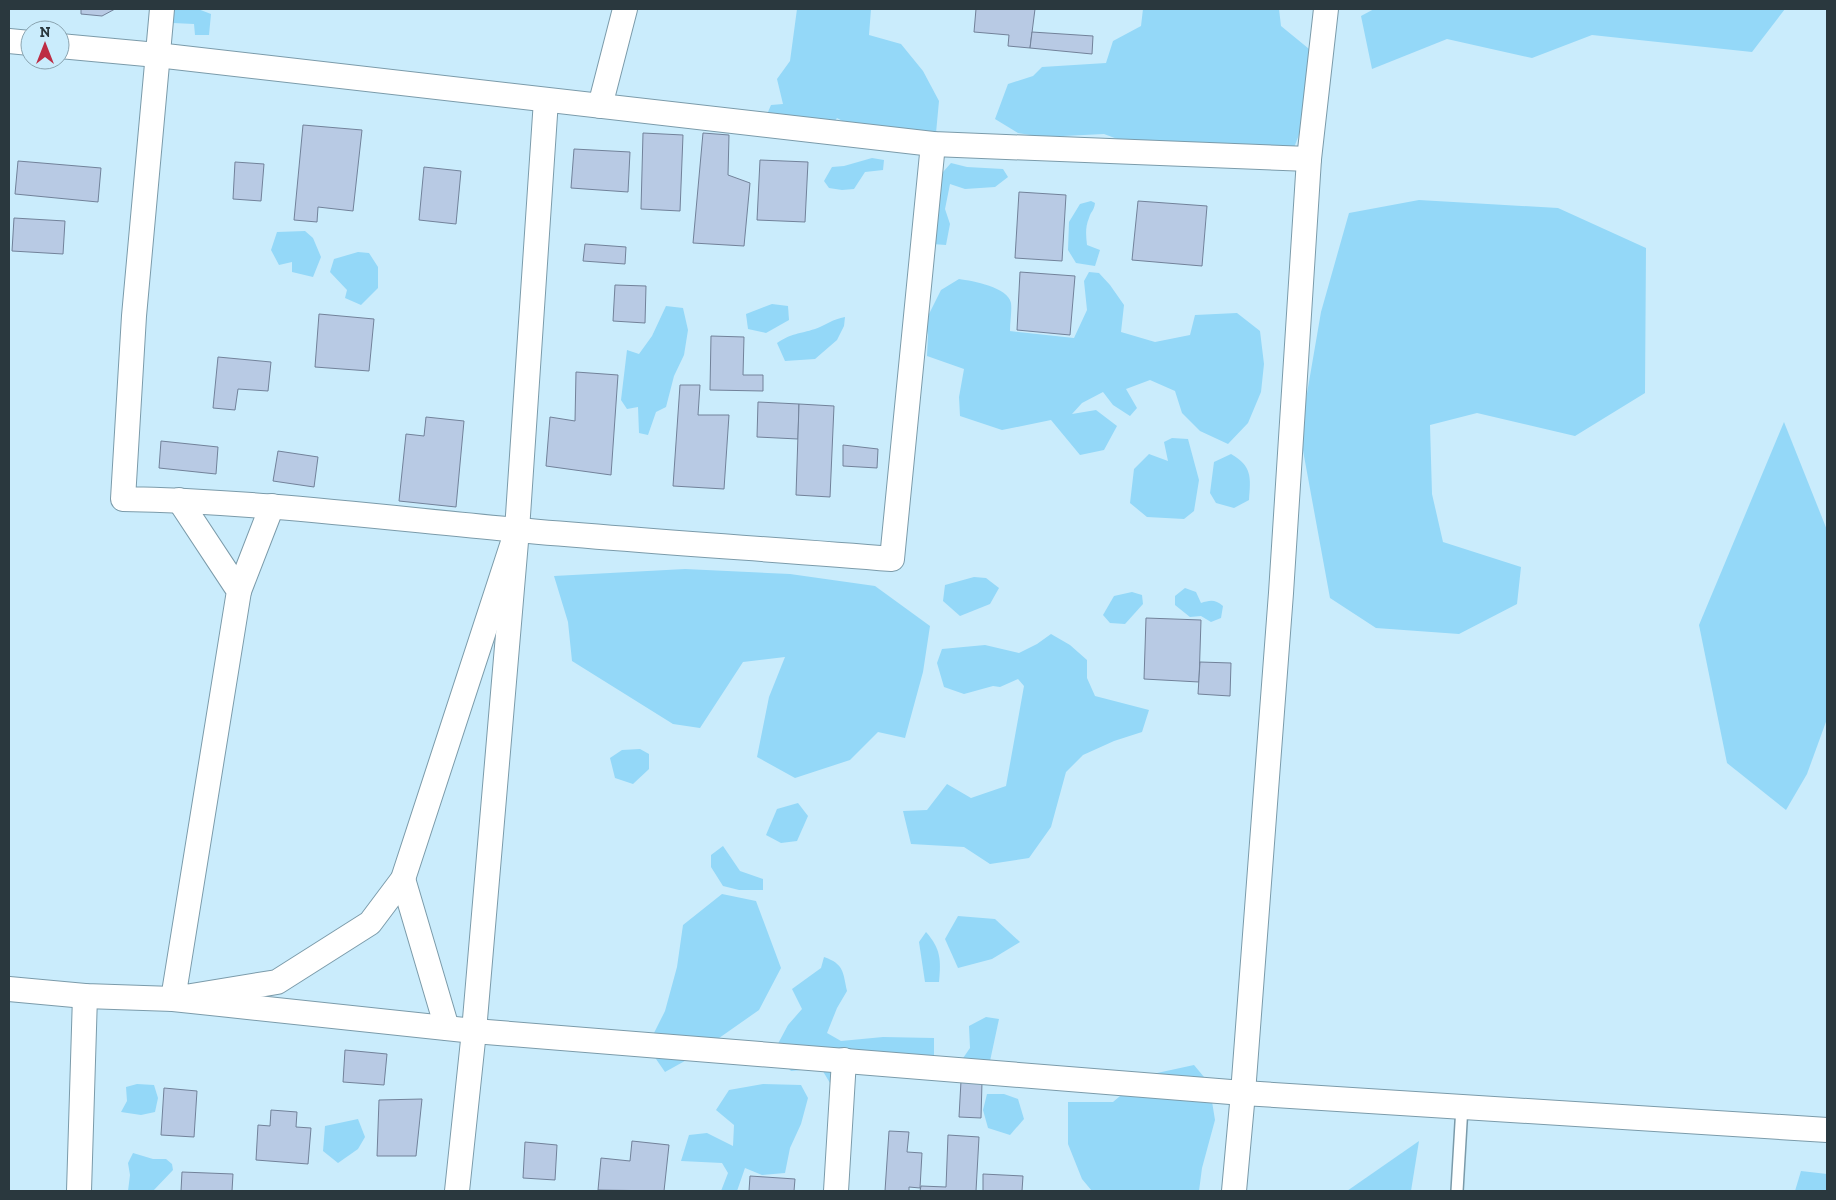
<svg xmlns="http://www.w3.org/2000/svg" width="1836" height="1200" viewBox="0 0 1836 1200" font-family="'Zilla Slab',serif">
	<rect width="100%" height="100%" fill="#caecfc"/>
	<g fill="#94d8f8">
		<path d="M171 9H198L211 14 209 35H195L194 24 173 23Z"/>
		<path d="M797 9H871L869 35 901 44 923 71 939 101 936 133 859 130 837 118 828 130 765 119 771 105 783 104 777 79 790 61Z"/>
		<path d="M1143 9H1279L1281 26 1314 53 1311 103 1292 153 1139 147 1104 134 1043 137 1018 133 995 119 1008 84 1033 76 1042 67 1106 63 1113 41 1141 26Z"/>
		<path d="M1374 9H1785L1752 52 1592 35 1532 58 1447 39 1372 69 1361 16Z"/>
		<path d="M872 158 884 160 883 170 865 172 854 189 842 190 829 188 824 181 832 167 844 166Z"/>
		<path d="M951 163 967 167 1003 169 1008 177 995 187 965 189 950 184 945 209 950 224 946 245 932 244 934 178 943 172Z"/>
		<path d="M1419 200 1558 208 1646 248 1645 393 1575 436 1477 413 1430 425 1432 494 1443 542 1521 567 1517 604 1459 634 1376 628 1330 598 1300 434 1321 312 1349 213Z"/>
		<path d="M1091 201 1095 203C1094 211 1091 211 1089 218 1085 227 1086 236 1087 245L1100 250 1095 266 1076 263 1068 250 1069 222 1080 204Z"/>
		<path d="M305 231 313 238 321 257 313 277 292 272V262L279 265 271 250 277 232Z"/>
		<path d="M358 252 369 253 378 267V288L361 305 345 298 347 290 330 272 334 259Z"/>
		<path d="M1089 272 1099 273 1110 285 1124 305 1121 332 1155 342 1190 335 1195 315 1237 313 1260 331 1264 364 1261 392 1248 423 1228 444 1200 431 1182 413 1175 391 1150 380 1126 389 1137 408 1130 416 1113 405 1103 392 1082 403 1072 414 1096 410 1117 426 1104 450 1080 455 1051 420 1002 430 960 416 959 397 964 369 927 356 928 335 925 322 941 290 959 279C973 281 1008 287 1011 303 1012 311 1010 322 1010 331L1074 338 1087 310 1084 281Z"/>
		<path d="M772 304 788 306 789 320 766 333 748 329 746 314Z"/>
		<path d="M666 306 683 308 688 330 684 355 674 376 666 407 656 412 648 435 639 433 638 407 627 409 621 400 627 350 639 354 652 336Z"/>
		<path d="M845 317 844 326 837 340 815 359 785 361 777 343C792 333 799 334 815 329 826 325 833 319 845 317Z"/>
		<path d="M1784 422 1827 530V719L1807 774 1786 810 1727 763 1699 625Z"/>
		<path d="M1172 438 1188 439 1199 480 1194 511 1184 519 1147 517 1130 503 1134 469 1149 454 1168 461 1164 442Z"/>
		<path d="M1231 454C1252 466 1251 477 1249 500L1234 508 1216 503 1210 493 1214 462Z"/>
		<path d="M685 569 790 574 875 586 930 626 923 672 905 738 878 732 850 760 795 778 757 757 769 697 785 657 743 662 700 728 673 724 572 661 568 622 554 576Z"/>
		<path d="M974 577 986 578 999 588 990 604 960 616 943 601 945 585Z"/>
		<path d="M1185 588 1196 592 1201 603C1210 600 1215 599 1223 606L1221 618 1211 622 1201 616 1190 617 1175 605V596Z"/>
		<path d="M1132 592 1142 595 1143 604 1125 624 1110 623 1103 615 1114 596Z"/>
		<path d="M1051 634 1070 645 1087 660V678L1095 696 1149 710 1142 732 1114 741 1083 755 1066 772 1051 827 1029 858 990 864 964 847 911 844 903 811 927 810 947 784 971 798 1006 786 1024 686 1018 679 1000 687 993 686 964 694 944 687 937 663 942 649 985 645 1019 653 1037 644Z"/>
		<path d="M640 749 649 754V769L633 784 615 778 610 758 622 750Z"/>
		<path d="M798 803 808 816 797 841 781 843 766 835 777 809Z"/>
		<path d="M723 846 740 871 763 879V890H739L723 886 711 867V855Z"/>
		<path d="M722 894 756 901 781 968 759 1010 692 1057 665 1072 656 1059 651 1039 665 1011 677 967 683 925Z"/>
		<path d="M958 916 995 919 1020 942 992 959 958 968 945 939Z"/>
		<path d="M926 932C941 949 941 960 939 982H925L919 942Z"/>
		<path d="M824 957C844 964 843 972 847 991L837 1008 827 1033 841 1041 883 1037 934 1038V1062L858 1067 852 1081 830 1083 821 1068 791 1071 773 1053 788 1025 802 1009 792 989 821 968Z"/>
		<path d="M986 1017 999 1019 987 1075 959 1064 970 1048 969 1026Z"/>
		<path d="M1194 1065 1209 1083 1215 1120 1202 1168 1199 1191H1092L1082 1179 1068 1144V1102H1113L1126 1091 1134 1078Z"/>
		<path d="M137 1084 154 1085 158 1098 155 1112 141 1115 121 1112 127 1101 126 1087Z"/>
		<path d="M763 1084 801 1085 808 1098 801 1124 790 1148 785 1173 762 1175 745 1168 737 1191H721L728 1173 722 1163 681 1161 689 1135 707 1133 733 1146 734 1125 716 1110 729 1090Z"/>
		<path d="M987 1094H1004L1018 1099 1024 1119 1010 1135 988 1128 983 1110Z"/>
		<path d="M358 1119 365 1137 358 1149 338 1163 323 1151 325 1126Z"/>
		<path d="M1419 1141 1411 1191H1347Z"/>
		<path d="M133 1153 153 1159H166L172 1164 173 1170 153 1191H128L130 1175 128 1163Z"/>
		<path d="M1801 1171 1827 1174V1191H1795Z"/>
	</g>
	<g fill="#b8cae4" stroke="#72829a">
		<path d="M81 9H115L102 16 81 14Z"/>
		<path d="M976 9H1035L1030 48 1008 46 1009 35 974 32Z"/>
		<path d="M1032 32 1093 36 1092 54 1030 48Z"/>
		<path d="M303 125 362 130 353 211 318 207 317 222 294 220Z"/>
		<path d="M643 133 683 135 680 211 641 209Z"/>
		<path d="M703 133 729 135 728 175 750 183 744 246 693 243Z"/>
		<path d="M574 149 630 152 628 192 571 188Z"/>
		<path d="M760 160 808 162 805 222 757 220Z"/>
		<path d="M18 161 101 168 98 202 15 194Z"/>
		<path d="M235 162 264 164 261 201 233 199Z"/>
		<path d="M424 167 461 171 456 224 419 220Z"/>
		<path d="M1019 192 1066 195 1062 261 1015 258Z"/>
		<path d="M1138 201 1207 206 1202 266 1132 260Z"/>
		<path d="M14 218 65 221 63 254 12 251Z"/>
		<path d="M585 244 626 247 625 264 583 261Z"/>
		<path d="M1020 272 1075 276 1070 335 1017 330Z"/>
		<path d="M615 285 646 286 645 323 613 321Z"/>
		<path d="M319 314 374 319 369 371 315 367Z"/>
		<path d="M711 336 744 337 743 375H763V391L710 390Z"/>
		<path d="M218 357 271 362 268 391 238 389 235 410 213 408Z"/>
		<path d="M576 372 618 375 611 475 546 466 550 417 575 421Z"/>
		<path d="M680 385H700L698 415H729L724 489 673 486Z"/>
		<path d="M758 402 799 404 798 439 757 437Z"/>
		<path d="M799 404 834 406 830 497 796 495Z"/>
		<path d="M426 417 464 421 456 507 399 501 406 434 424 436Z"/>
		<path d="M161 441 218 447 216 474 159 468Z"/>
		<path d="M843 445 878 449 877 468 843 466Z"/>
		<path d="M278 451 318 457 314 487 273 481Z"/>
		<path d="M1146 618 1201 620 1199 682 1144 679Z"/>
		<path d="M1200 662 1231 663 1230 696 1198 694Z"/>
		<path d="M345 1050 387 1054 384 1085 343 1082Z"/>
		<path d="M961 1081 982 1082 981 1118 959 1117Z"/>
		<path d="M164 1088 197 1091 194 1137 161 1135Z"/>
		<path d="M422 1099 416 1156H377L379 1100Z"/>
		<path d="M271 1110 297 1112 296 1127 311 1128 308 1164 256 1160 258 1125 270 1126Z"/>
		<path d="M889 1131 909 1132 907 1152 922 1153 920 1188 909 1187V1191H885Z"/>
		<path d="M948 1135 979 1137 976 1191H920L921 1186 946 1187Z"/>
		<path d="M632 1141 669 1145 664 1191 598 1190 601 1158 630 1161Z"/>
		<path d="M525 1142 557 1145 555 1180 523 1178Z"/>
		<path d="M182 1172 233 1174 232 1191H181Z"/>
		<path d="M983 1174 1023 1176 1022 1191H983Z"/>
		<path d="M750 1176 795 1179 794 1191H749Z"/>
	</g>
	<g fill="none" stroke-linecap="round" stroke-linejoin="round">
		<g stroke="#7b9baa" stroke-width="14">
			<path id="lane" d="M1457 1191 1462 1106"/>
		</g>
		<g stroke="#7b9baa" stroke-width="26">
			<g id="street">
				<path d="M162 9 134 316 123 499C255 501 386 518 517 530 642 541 767 549 892 559L933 144"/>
				<path d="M9 41 30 43"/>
				<path d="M60 46 157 55 933 144 1309 159"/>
				<path d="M600 106 625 9"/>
				<path d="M179 500 239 591 173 999 277 982 370 923 403 879 517 530"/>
				<path d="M239 591 272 506"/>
				<path d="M403 879 447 1028"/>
				<path d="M9 989 85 996 173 999 474 1031 1243 1093 1827 1130"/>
				<path d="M79 1191 85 996"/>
				<path d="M457 1191 474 1031 517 530 546 100"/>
				<path d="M836 1191 844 1060"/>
				<path d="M1234 1191 1243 1093 1281 593 1309 159 1326 9"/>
			</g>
		</g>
		<use href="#lane" stroke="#fff" stroke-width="11"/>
		<use href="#street" stroke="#fff" stroke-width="24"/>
	</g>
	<rect width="1836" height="1200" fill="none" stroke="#2a383e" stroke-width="20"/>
	<g transform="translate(45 45)"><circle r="24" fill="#caecfc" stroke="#8aa4b0"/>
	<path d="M0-4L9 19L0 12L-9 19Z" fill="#bd2c44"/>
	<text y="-8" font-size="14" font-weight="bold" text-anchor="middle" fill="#2a383e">N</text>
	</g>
</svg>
